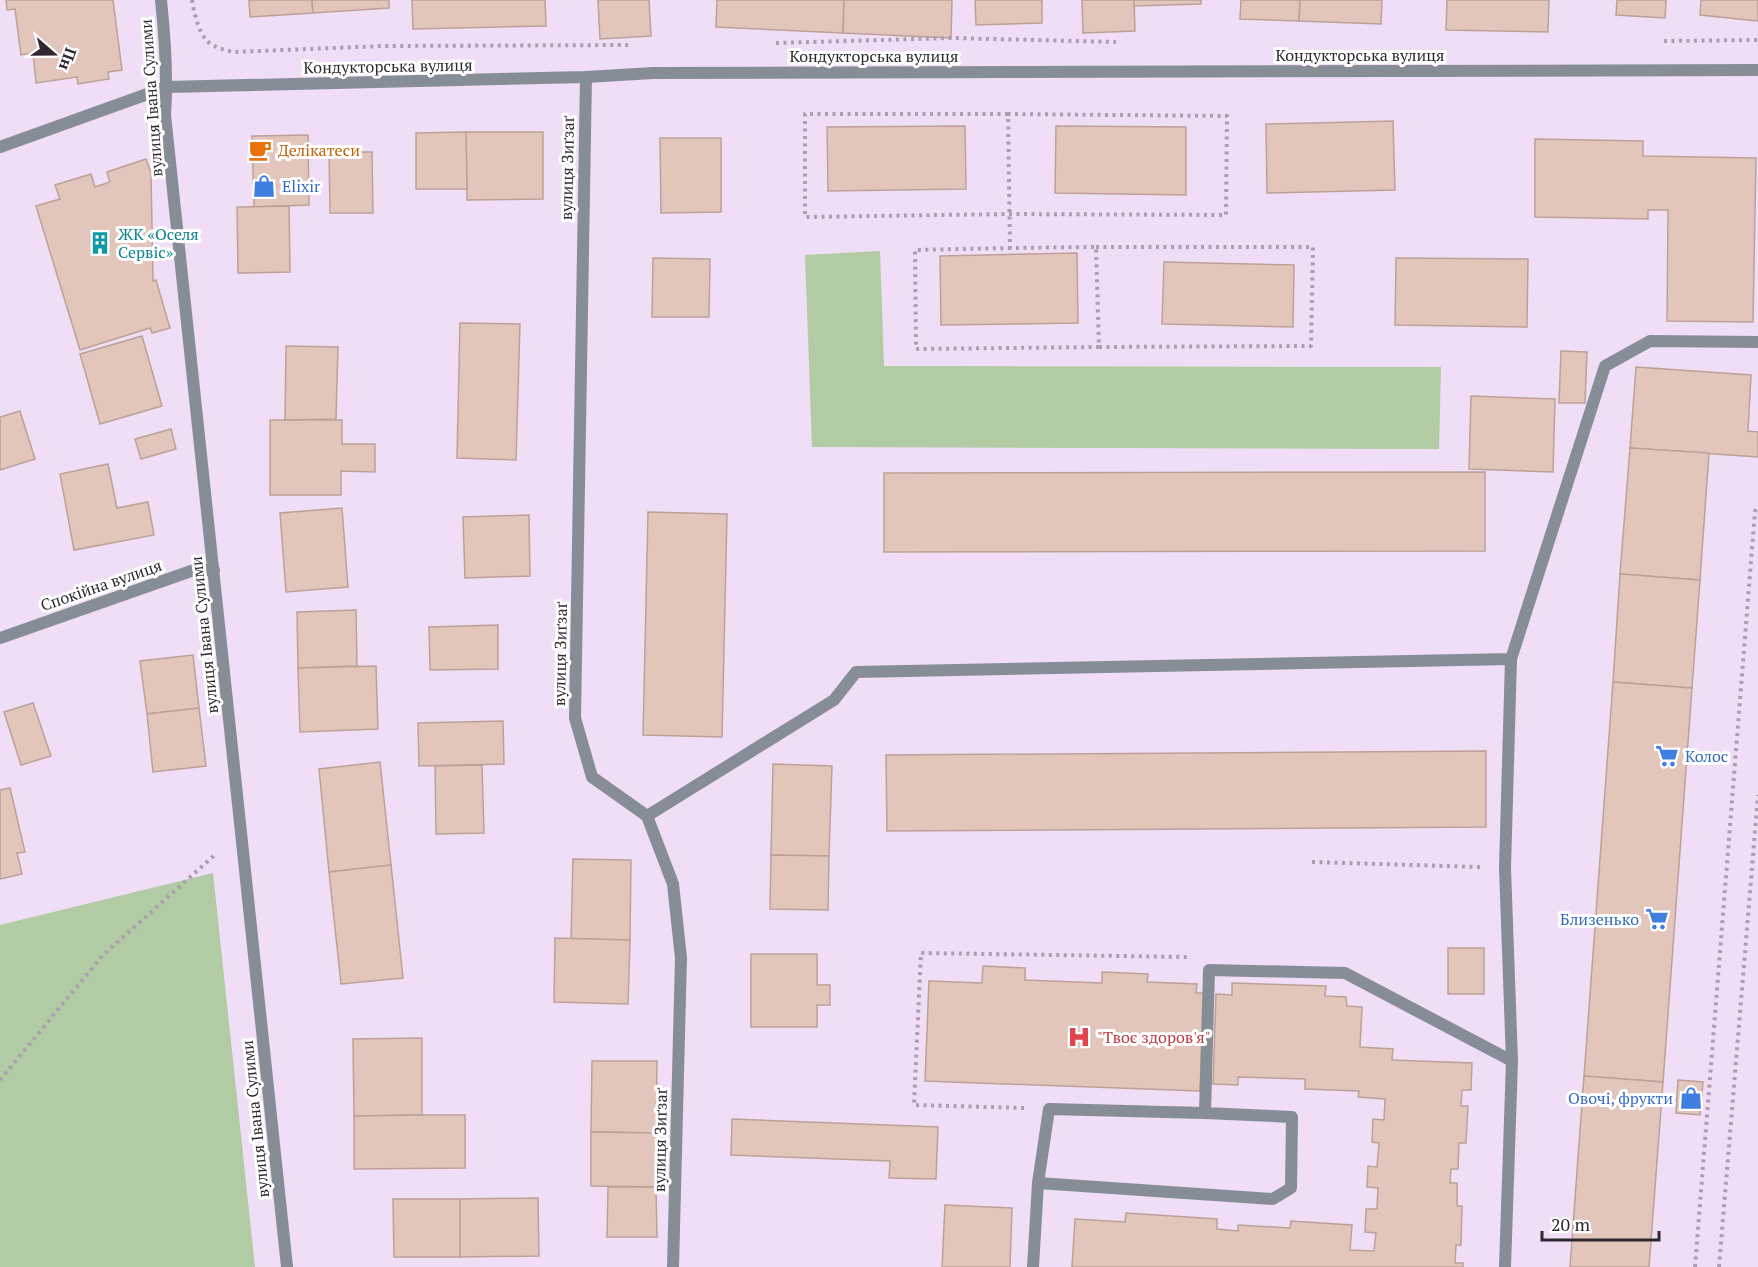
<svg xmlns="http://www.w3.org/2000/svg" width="1758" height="1267" viewBox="0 0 1758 1267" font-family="'PT Serif',serif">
	<rect width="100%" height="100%" fill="#efdef5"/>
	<g fill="#b1cba4">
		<path d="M880 251 884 366 1441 367 1439 449 812 447 805 255Z"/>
		<path d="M213 873 255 1267H0V925Z"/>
	</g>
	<g fill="#e2c5bb" stroke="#bda197" stroke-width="1.5">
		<path d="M6 0H113L122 70 108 72 109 79 78 84 77 77 36 83 33 53 21 55 15 9 7 10Z"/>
		<path d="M249 0H312L313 13 250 17Z"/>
		<path d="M312 0H389V8L313 13Z"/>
		<path d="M412 0H545L546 26 413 29Z"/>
		<path d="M598 0H649L651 36 600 39Z"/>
		<path d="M717 0H844L843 33 716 27Z"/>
		<path d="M844 0H952L951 38 843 33Z"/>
		<path d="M975 0H1042V23L976 25Z"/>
		<path d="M1082 0H1134L1135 31 1083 33Z"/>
		<path d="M1134 0H1201V4L1134 6Z"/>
		<path d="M1241 0H1300L1299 21 1240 19Z"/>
		<path d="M1300 0H1382L1381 24 1299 21Z"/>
		<path d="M1447 0H1549L1548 32 1446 30Z"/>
		<path d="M1617 0H1666L1665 18 1616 15Z"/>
		<path d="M1701 0H1758V21L1700 15Z"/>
		<path d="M1393 121 1395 190 1267 193 1266 124Z"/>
		<path d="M965 126 966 189 828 191 827 127Z"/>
		<path d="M1056 126 1186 127V195L1055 193Z"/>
		<path d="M466 132H543V199L467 200Z"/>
		<path d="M466 132 467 189H416V133Z"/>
		<path d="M308 135 309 205 254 207 252 136Z"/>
		<path d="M660 138H721V212L661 213Z"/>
		<path d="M1535 139 1643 141V156L1756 158 1753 322 1667 321 1668 210H1648V219L1535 217Z"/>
		<path d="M329 152H372L373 213H330Z"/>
		<path d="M146 159 151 173 153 281 156 280 170 328 152 333 150 328 80 350 36 206 60 199 55 185 91 174 95 187 110 182 107 172Z"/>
		<path d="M289 206 290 272 238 273 237 207Z"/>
		<path d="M1077 253 1078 323 941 325 940 256Z"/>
		<path d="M653 258 710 259 709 317H652Z"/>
		<path d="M1396 258 1528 259 1527 327 1395 325Z"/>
		<path d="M1164 262 1294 265 1293 327 1162 324Z"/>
		<path d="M460 323 520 324 516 460 457 458Z"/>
		<path d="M142 336 162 406 100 424 80 354Z"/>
		<path d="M286 346 338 347 336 419 285 420Z"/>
		<path d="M1561 351 1587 352 1585 403H1559Z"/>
		<path d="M1636 367 1751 375 1748 431 1758 432V457L1630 448Z"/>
		<path d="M1471 396 1555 399 1553 472 1469 469Z"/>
		<path d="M20 411 35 459 0 470V417Z"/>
		<path d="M270 420H342V444H375V472L341 471V495H270Z"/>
		<path d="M171 429 176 449 141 459 135 439Z"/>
		<path d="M1630 448 1709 453 1700 580 1620 574Z"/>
		<path d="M108 464 117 508 148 502 154 535 74 550 60 474Z"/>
		<path d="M1485 472V551L884 552V473Z"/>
		<path d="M342 508 348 587 286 592 280 513Z"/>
		<path d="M648 512 727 514 722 737 643 735Z"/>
		<path d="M529 515 530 576 465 578 463 517Z"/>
		<path d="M1620 574 1700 580 1692 688 1613 682Z"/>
		<path d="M356 610 357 666 298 668 297 612Z"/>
		<path d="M498 625V669L430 670 429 627Z"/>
		<path d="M193 655 199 708 147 714 140 661Z"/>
		<path d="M376 666 378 729 300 732 298 668Z"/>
		<path d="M1613 682 1692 688 1663 1082 1584 1076Z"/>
		<path d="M33 703 51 756 21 765 4 712Z"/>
		<path d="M199 708 206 766 153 772 147 714Z"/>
		<path d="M503 721 504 764 419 766 418 723Z"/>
		<path d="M1486 751V827L887 831 886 755Z"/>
		<path d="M380 762 391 865 329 872 319 769Z"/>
		<path d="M773 764 832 766 829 856 771 855Z"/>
		<path d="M482 765 484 833 436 834 435 766Z"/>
		<path d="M10 788 25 852 17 853 22 874 0 879V790Z"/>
		<path d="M771 855 829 856 828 910 770 909Z"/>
		<path d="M573 859 631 860 630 940 571 939Z"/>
		<path d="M391 865 403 978 341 984 329 872Z"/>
		<path d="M555 938 630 940 628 1004 554 1002Z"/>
		<rect x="1448" y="948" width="36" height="46"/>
		<path d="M751 954H817V985H830V1005H817V1027H751Z"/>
		<path d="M983 966 1025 968V980L1102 983V972L1148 974 1147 982 1197 984 1196 993H1204L1200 1091 925 1081 929 981 982 983Z"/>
		<path d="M1232 983 1326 986 1325 996 1346 997 1347 1006 1362 1007 1360 1047 1393 1049 1392 1060 1472 1063 1471 1090H1462L1461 1106H1468L1466 1143H1459L1458 1169H1451L1450 1183H1457V1206H1462L1461 1245H1456L1455 1263H1463V1267H1072L1075 1219 1125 1222 1126 1213 1217 1219V1229L1238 1231V1225L1290 1228 1291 1221 1352 1225 1350 1250 1374 1251 1376 1233 1365 1232 1366 1209H1377L1378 1188 1367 1187 1368 1166 1377 1167 1379 1143 1372 1142 1373 1119 1384 1120 1385 1099 1358 1097 1359 1091 1305 1089V1079L1238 1077V1085L1213 1084 1216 994 1232 995Z"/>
		<path d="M422 1038V1115L354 1116 353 1039Z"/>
		<path d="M592 1061H657L656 1133 591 1132Z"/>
		<path d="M1584 1076 1663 1082 1649 1267H1570Z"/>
		<path d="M1678 1080 1703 1082 1700 1115 1676 1113Z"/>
		<path d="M422 1115H465V1168L354 1169V1116Z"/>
		<path d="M732 1119 938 1127 936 1179 889 1178 890 1161 731 1155Z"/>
		<path d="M591 1132 656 1133V1187L591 1186Z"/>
		<path d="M608 1187H656L657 1237H607Z"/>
		<path d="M538 1198 539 1256 460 1257V1199Z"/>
		<path d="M393 1199H460V1257H394Z"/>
		<path d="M945 1205 1012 1208 1010 1267H942Z"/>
	</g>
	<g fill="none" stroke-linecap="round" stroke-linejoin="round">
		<g stroke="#ac9eb0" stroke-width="4" stroke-dasharray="3 4.5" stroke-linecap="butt">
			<path d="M192 0C194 12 198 31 207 41 213 47 225 50 233 52L383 46 628 45"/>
			<path d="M1664 41 1758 40"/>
			<path d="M776 43 951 38 1116 42"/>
			<path d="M1008 114H805V217L1008 214 1226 215 1227 116 1008 114 1010 248 1096 247 1099 347 916 349 915 250 1010 248"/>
			<path d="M1096 247H1313L1311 346 1099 347"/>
			<path d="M1312 862 1480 867"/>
			<path d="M0 1080 103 955 216 854"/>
			<path d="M1024 1108 914 1105 921 953 1188 957"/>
			<path d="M1695 1267 1755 511 1758 509"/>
			<path d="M1719 1267 1758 795"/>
		</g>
		<g stroke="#878d96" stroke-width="12">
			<path d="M647 816 834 700 856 672 1511 659 1605 366 1650 341 1758 342"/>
			<path d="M1038 1183 1049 1109 1205 1113"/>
			<path d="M1033 1267 1038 1183 1273 1199 1291 1188 1292 1117 1205 1113 1209 970 1345 973 1512 1061"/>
			<path d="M1505 1267 1512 1061 1505 868 1511 659"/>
		</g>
		<g stroke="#878d96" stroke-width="12">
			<path d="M161 0C165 38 168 76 165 115L287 1267"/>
			<path d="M586 77 575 718 592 777 647 816 673 884 681 958 673 1267"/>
			<path d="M0 147 167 87 586 77 653 73 1758 70"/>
			<path d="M0 638 194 570H214"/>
		</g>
	</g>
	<defs>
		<g id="cafe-bare" transform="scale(1.8)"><path d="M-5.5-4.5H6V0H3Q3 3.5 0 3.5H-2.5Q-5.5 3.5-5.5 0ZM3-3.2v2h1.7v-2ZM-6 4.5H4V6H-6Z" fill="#e8710a" stroke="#fff" stroke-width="2.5" paint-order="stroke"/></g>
		<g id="shop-bare" transform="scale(1.8)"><path d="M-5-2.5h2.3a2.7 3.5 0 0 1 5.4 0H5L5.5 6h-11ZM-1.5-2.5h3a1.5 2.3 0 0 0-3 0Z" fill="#3f7fe0" stroke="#fff" stroke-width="2.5" paint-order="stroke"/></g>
		<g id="building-bare" transform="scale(1.8)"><path d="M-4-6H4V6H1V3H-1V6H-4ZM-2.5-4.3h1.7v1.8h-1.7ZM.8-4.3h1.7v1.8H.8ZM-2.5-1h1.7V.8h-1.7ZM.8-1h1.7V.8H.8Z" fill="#0f9aa8" stroke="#fff" stroke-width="2.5" paint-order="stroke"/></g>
		<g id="supermarket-bare" transform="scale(1.8)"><path d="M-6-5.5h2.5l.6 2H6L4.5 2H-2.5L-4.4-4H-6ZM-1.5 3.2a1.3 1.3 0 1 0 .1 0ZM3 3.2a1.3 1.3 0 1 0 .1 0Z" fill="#3f7fe0" stroke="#fff" stroke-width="2.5" paint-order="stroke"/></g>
		<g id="hospital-bare" transform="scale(1.8)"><path d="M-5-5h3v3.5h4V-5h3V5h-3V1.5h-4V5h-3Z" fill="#e0444e" stroke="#fff" stroke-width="2.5" paint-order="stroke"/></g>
	</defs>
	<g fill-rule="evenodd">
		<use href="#cafe-bare" x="260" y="150"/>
		<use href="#shop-bare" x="264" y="186"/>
		<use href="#building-bare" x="100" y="243"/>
		<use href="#supermarket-bare" x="1667" y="756"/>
		<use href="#supermarket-bare" x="1657" y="919"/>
		<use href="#hospital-bare" x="1079" y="1037"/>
		<use href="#shop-bare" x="1691" y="1098"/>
	</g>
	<g text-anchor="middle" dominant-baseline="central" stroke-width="6" stroke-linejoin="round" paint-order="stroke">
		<g font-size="16" fill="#2f2831" stroke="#fff">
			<text x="1360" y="55">Кондукторська вулиця</text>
			<text x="874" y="56">Кондукторська вулиця</text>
			<text transform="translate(388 66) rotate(-1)">Кондукторська вулиця</text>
			<text transform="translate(151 98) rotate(-94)">вулиця Івана Сулими</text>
			<text transform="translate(567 168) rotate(-89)">вулиця Зиґзаґ</text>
			<text transform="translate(101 585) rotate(-19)">Спокійна вулиця</text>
			<text transform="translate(204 635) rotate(-96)">вулиця Івана Сулими</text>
			<text transform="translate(560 654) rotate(-89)">вулиця Зиґзаґ</text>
			<text transform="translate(255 1119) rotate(-96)">вулиця Івана Сулими</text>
			<text transform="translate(660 1140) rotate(-89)">вулиця Зиґзаґ</text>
		</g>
		<g font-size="16" fill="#c56008" stroke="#fff" text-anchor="start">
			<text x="278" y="150">Делікатеси</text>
		</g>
		<g font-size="16" fill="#366cbe" stroke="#fff" text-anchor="start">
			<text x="282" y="186">Elixir</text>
			<text x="1685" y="756">Колос</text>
			<text x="1639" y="919" text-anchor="end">Близенько</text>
			<text x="1673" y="1098" text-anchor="end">Овочі, фрукти</text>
		</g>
		<g font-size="16" fill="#0d838f" stroke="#fff" text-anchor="start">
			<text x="118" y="234">ЖК «Оселя<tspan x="118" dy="18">Сервіс»</tspan></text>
		</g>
		<g font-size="16" fill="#be3a42" stroke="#fff" text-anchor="start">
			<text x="1097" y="1037">"Твоє здоров'я"</text>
		</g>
	</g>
	<g transform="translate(54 54) rotate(110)" stroke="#ffffff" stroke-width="4.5" paint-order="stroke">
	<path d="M0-4.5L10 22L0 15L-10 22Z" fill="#2f2831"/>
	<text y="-9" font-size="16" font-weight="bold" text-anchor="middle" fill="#2f2831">Пн</text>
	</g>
	<path d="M1542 1231v9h117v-9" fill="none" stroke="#2f2831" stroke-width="3"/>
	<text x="1551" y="1231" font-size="18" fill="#2f2831" stroke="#ffffff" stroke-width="4.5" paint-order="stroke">20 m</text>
</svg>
